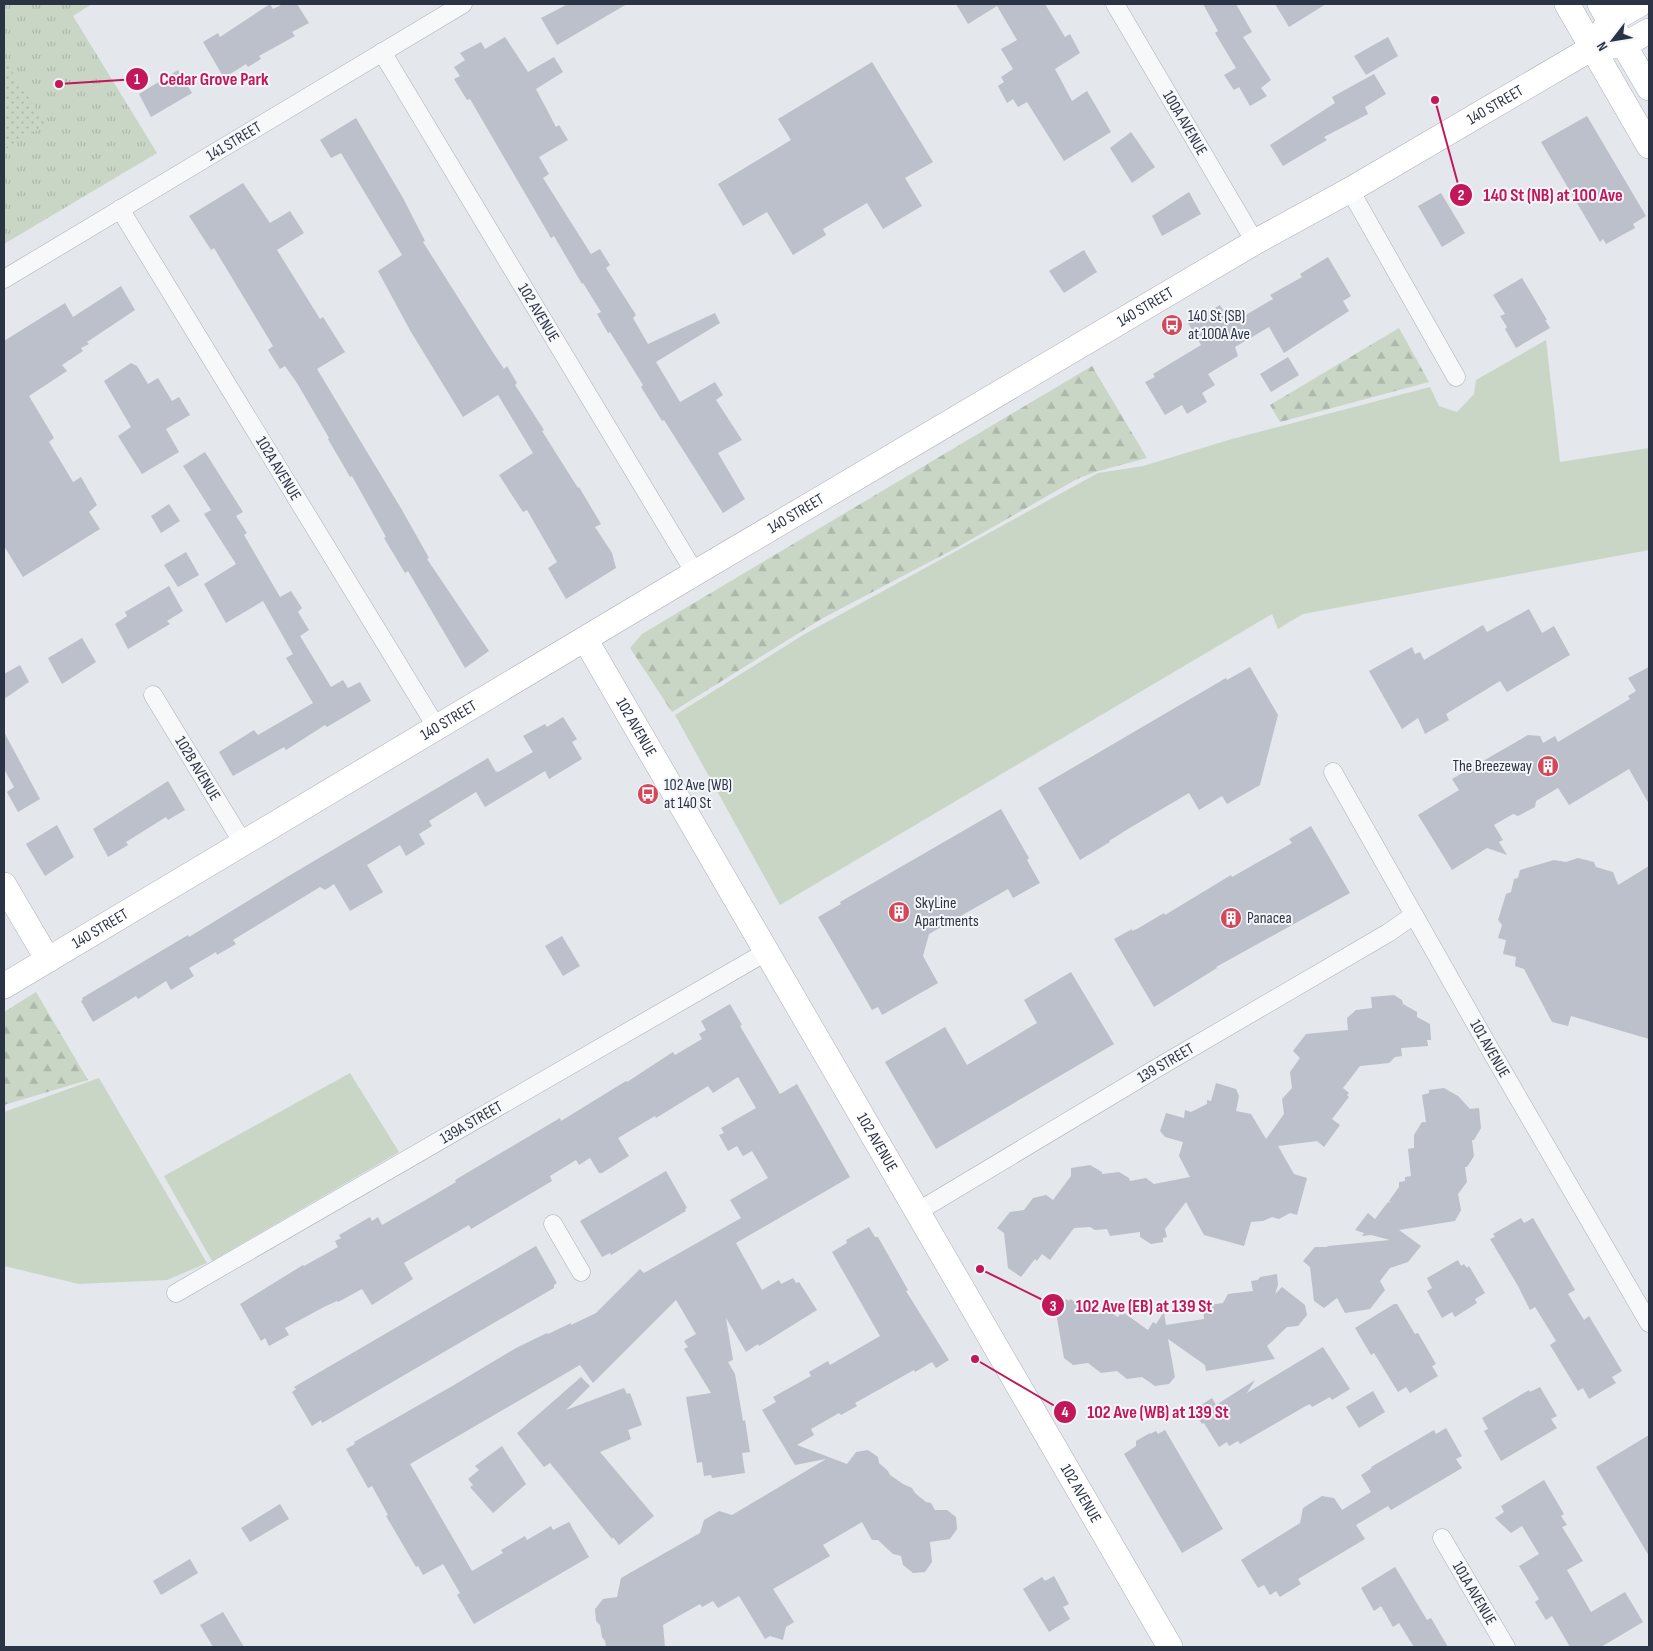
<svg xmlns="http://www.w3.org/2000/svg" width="1653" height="1651" viewBox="0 0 1653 1651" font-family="'Sofia Sans Condensed',sans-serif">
	<defs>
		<pattern id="forest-firs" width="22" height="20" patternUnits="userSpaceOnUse" patternTransform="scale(1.25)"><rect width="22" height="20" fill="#c9d6c5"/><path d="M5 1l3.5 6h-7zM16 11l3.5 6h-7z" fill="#adb8ab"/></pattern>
		<pattern id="park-tufts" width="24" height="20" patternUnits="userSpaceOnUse" patternTransform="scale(1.25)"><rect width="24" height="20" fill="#c9d6c5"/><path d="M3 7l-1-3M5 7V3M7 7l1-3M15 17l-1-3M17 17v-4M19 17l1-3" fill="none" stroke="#adb8ab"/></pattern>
		<pattern id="garden-dots" width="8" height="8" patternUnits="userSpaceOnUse" patternTransform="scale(1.25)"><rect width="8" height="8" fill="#c9d6c5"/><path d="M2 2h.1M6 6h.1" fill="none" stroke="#adb8ab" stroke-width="1.8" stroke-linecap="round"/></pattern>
	</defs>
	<rect width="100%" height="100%" fill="#e4e7ec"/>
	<g fill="#c9d6c5">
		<path d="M1546 340 1560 462 1649 448V550L1303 614 1278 629 1272 614 780 905 675 715 803 635 1098 473 1143 466 1232 439 1430 387 1439 406 1457 412 1474 394 1476 380Z"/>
		<path d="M350 1073 399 1152 212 1261 164 1176Z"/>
		<path d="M99 1078 207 1263 167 1280 79 1284 4 1266V1112Z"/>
	</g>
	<g fill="url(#forest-firs)">
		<path d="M1399 328 1429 382 1280 422 1270 405Z"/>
		<path d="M1092 366 1147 458 1095 472 1077 479 958 547 823 618 672 712 630 648 642 634Z"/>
		<path d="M36 992 88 1080 4 1105V1012Z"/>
	</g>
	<path fill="url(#park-tufts)" d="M4 4H92L73 16 157 153 4 244Z"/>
	<path fill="url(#garden-dots)" d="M4 59 46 125 4 150Z"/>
	<g fill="#bbc0ca">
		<path d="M270 4 273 9 283 4H297L309 23 292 32 295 36 259 56 261 59 248 67 246 64 224 78 203 42 218 33 220 37Z"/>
		<path d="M568 4H627L557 45 541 18Z"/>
		<path d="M956 4H1045L1065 37 1070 34 1080 53 1055 69 1072 101 1087 91 1111 132 1064 161 1027 102 1018 107 1013 99 1007 103 998 86 1004 82 1001 77 1013 69 1001 49 1017 40 997 6 968 24Z"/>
		<path d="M1203 4H1236L1252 32 1243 37 1271 80 1261 88 1267 96 1250 106 1239 87 1234 90 1224 75 1236 68 1215 33 1218 31Z"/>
		<path d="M1275 4H1326L1289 27Z"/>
		<path d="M505 37 528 72 554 57 563 72 536 89 556 127 559 125 568 140 539 157 549 174 543 178 591 254 600 249 610 265 606 268 636 315 633 318 648 344 715 313 720 323 656 362 680 402 715 382 723 395 716 400 742 440 718 453 745 499 723 513 664 420 662 421 641 387 643 385 610 332 608 333 597 314 601 312 583 283 582 284 554 236 551 238 470 99 467 100 454 79 460 76 454 67 465 60 460 53 481 42 485 49Z"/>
		<path d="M1388 37 1398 56 1366 75 1354 56Z"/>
		<path d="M872 62 933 162 905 178 922 206 883 229 867 203 823 229 826 235 793 255 767 212 743 226 718 184 791 140 778 119Z"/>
		<path d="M178 70 192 93 151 117 139 94Z"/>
		<path d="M1374 74 1386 94 1365 107 1368 114 1324 137 1327 140 1283 166 1270 145 1335 103 1332 97Z"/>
		<path d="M1587 116 1646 216 1633 224 1635 228 1606 244 1603 239 1600 242 1541 142Z"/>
		<path d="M356 118 403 198 425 241 423 242 492 351 504 369 507 366 517 383 515 385 544 430 542 431 578 488 579 487 601 524 595 527 612 553 616 568 566 599 548 568 557 562 527 510 523 512 499 475 533 453 498 395 463 417 411 332 378 271 402 255 341 153 331 158 320 140Z"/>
		<path d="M1131 132 1155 167 1132 183 1110 148Z"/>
		<path d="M243 183 270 223 290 211 304 233 277 250 320 319 323 317 345 352 317 369 402 510 429 558 427 559 489 651 465 668 408 571 405 573 384 538 386 537 352 476 350 477 328 439 329 438 297 383 285 366 280 369 268 350 273 346 214 248 211 250 189 216Z"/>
		<path d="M1189 192 1201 214 1162 236 1152 216Z"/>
		<path d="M1441 193 1465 233 1442 247 1418 206Z"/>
		<path d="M1084 250 1097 272 1064 293 1049 271Z"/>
		<path d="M1328 257 1351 296 1343 301 1349 311 1284 353 1269 327 1235 347 1238 356 1208 374 1215 385 1202 393 1207 402 1187 414 1182 405 1165 415 1145 382 1155 377 1153 374 1201 345 1188 323 1220 305 1228 318 1235 314 1239 319 1273 299 1270 295 1302 277 1300 274Z"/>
		<path d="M1522 278 1547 320H1545L1550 328 1516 348 1505 329 1507 327 1500 316 1505 314 1493 295Z"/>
		<path d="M121 286 135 310 87 342 89 344 81 348 83 351 62 365 67 371 29 396 54 438 49 442 73 482 81 477 97 505 89 512 100 529 23 577 4 546V341L65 303 73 317Z"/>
		<path d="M1288 357 1299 375 1271 392 1260 374Z"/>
		<path d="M131 363 137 366 148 384 158 378 172 401 179 397 190 415 166 429 179 452 142 474 118 436 131 427 104 381Z"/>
		<path d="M205 452 243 512 236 516 247 533 244 535 280 597 291 591 302 608 298 612 309 630 300 636 331 687 343 680 348 688 360 682 371 701 327 727 325 725 286 750 284 747 233 776 219 752 254 730 258 735 313 703 286 658 293 654 263 601 226 623 204 584 236 564 204 514 211 510 183 466Z"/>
		<path d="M169 504 180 521 161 533 151 516Z"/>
		<path d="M186 552 199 575 178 587 164 565Z"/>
		<path d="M169 586 183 611 167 621 170 624 128 649 115 624 127 616 125 612Z"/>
		<path d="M1529 609 1542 633 1554 626 1570 655 1507 692 1500 681 1446 714 1449 720 1425 734 1418 718 1402 729 1369 671 1412 647 1415 654 1420 652 1424 660 1483 625 1487 632Z"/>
		<path d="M82 638 96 662 62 684 48 658Z"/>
		<path d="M20 665 29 682 4 699V674Z"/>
		<path d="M1250 667 1278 715 1260 785 1227 804 1222 796 1199 810 1189 793 1128 829 1109 841 1110 842 1080 860 1038 788 1226 678 1227 680Z"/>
		<path d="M1649 667V804L1629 769 1569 805 1558 788 1536 801 1535 807 1518 816 1513 814 1494 825 1503 840 1499 842 1507 855 1487 848 1452 870 1418 815 1459 790 1452 779 1528 735 1540 736 1543 743 1555 736 1558 742 1630 699 1628 696 1636 691 1628 678Z"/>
		<path d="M563 717 577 739 572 742 582 759 549 779 545 771 485 807 476 792 429 821 432 826 419 834 425 844 406 856 400 845 367 865 383 892 350 911 334 884 325 890 320 887 233 940 236 944 217 955 216 952 189 968 194 976 171 990 166 981 138 999 136 996 93 1022 81 1001 83 1000 82 998 188 935 189 937 287 877 488 758 496 772 497 771 498 772 533 752 523 736 545 724 547 727Z"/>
		<path d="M4 732 40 799 18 812 7 792 14 787 4 769Z"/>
		<path d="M168 781 185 810 168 820 166 817 126 842 128 845 108 857 93 829Z"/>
		<path d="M1001 809 1029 858 1027 860 1040 883 1013 898 1008 889 929 934 923 956 938 983 882 1015 878 1007 872 1010 818 917 841 904 840 902Z"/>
		<path d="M57 825 74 857 45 876 26 844Z"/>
		<path d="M1311 826 1350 893 1216 967 1217 968 1154 1007 1114 939 1132 929V931L1137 929 1164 913 1165 915 1231 875 1232 877 1292 843 1289 839Z"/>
		<path d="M1578 858 1594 862 1596 867 1613 872 1618 885 1649 866V1039L1571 1016 1568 1026 1552 1022 1524 969 1515 966 1516 957 1503 954 1506 940 1498 938 1502 925 1498 920 1506 894 1511 892 1514 879 1518 878 1520 870 1554 860 1566 862Z"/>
		<path d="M562 936 580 966 563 976 545 946Z"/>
		<path d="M1071 972 1114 1044 936 1149 885 1062 945 1027 967 1065 1037 1023 1024 1000Z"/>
		<path d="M1394 995 1402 1000 1403 1004 1417 1012V1017L1430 1024 1431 1040H1427L1428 1046 1401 1048 1402 1056 1395 1057 1389 1063 1360 1066 1343 1088 1349 1093 1347 1095 1349 1097 1332 1119 1340 1125 1324 1147 1317 1141 1278 1146 1294 1174 1307 1178 1297 1215 1290 1213 1279 1219 1272 1217 1263 1221 1251 1222 1244 1246 1204 1235 1186 1202 1165 1229 1167 1237 1163 1238V1242L1151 1244 1140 1237V1232L1110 1236 1107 1229 1095 1230 1090 1227 1074 1228 1050 1260 1042 1254 1037 1261 1035 1259 1021 1277 1008 1268 1004 1233 997 1228 1010 1212 1024 1210 1033 1198 1046 1195 1053 1200 1071 1176V1168L1090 1165 1102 1172V1174L1119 1172 1129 1178 1130 1181 1146 1178 1154 1184 1190 1177 1179 1156 1183 1142 1165 1137 1160 1131 1166 1113 1184 1118 1185 1110 1191 1112 1207 1104V1100L1211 1101 1216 1083 1236 1089 1239 1096 1236 1111 1251 1114 1266 1139 1284 1114 1282 1099 1292 1088 1290 1072 1300 1058 1293 1051 1306 1034 1348 1030 1347 1018 1356 1010 1372 1008 1371 997Z"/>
		<path d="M730 1004 742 1025 740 1026 780 1094 797 1084 850 1177 736 1243 762 1290 779 1280 781 1284 793 1278 796 1283 799 1282 817 1310 759 1346 758 1344 746 1352 726 1318 733 1360 728 1362 735 1374 743 1421 745 1420 750 1452 742 1453 745 1473 712 1478 711 1475 704 1476 702 1462 697 1463 686 1397 711 1393 684 1349 688 1347 684 1341 696 1334 676 1300 593 1383 580 1365 410 1464 472 1571 503 1553 501 1550 525 1536 527 1540 551 1526 553 1530 569 1522 589 1557 474 1624 457 1595 460 1593 443 1564 423 1575 418 1566 416 1567 386 1516 388 1515 372 1486 368 1488 346 1449 355 1444 354 1442 454 1385 516 1348 547 1333 548 1334 571 1323V1325L596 1313 640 1269 644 1273 741 1218 730 1200 768 1178 752 1151 743 1156 737 1146 728 1151 719 1135 724 1133 721 1128 756 1108 738 1077 713 1093 708 1086 656 1118 655 1116 618 1138 629 1156 602 1173H599L590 1158 579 1165 576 1160 550 1176 552 1181 471 1229 469 1225 404 1263 413 1279 372 1305 362 1289 338 1302 337 1301 324 1307 285 1328 289 1335 269 1346 265 1338 261 1341 240 1304 303 1265 304 1266 338 1247 335 1241 341 1238 339 1235 346 1231 370 1217 372 1221 378 1217 382 1225 429 1198 456 1182 455 1180 560 1118 561 1121 626 1081 627 1082 673 1052 675 1055 702 1039 699 1034 706 1030 701 1021Z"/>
		<path d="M1444 1088 1458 1096 1470 1109 1479 1108 1481 1128 1474 1140H1472L1474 1156 1467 1167H1465L1467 1182 1458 1194 1461 1210 1455 1221 1399 1230 1421 1246 1408 1262 1390 1268 1380 1281 1385 1290 1370 1309 1345 1313 1337 1298 1324 1308 1314 1301 1310 1267 1303 1261 1315 1247H1327L1328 1246 1390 1240 1371 1235 1362 1236 1364 1233 1355 1230 1368 1213 1375 1219 1388 1202 1391 1203 1389 1201 1399 1187V1182L1405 1181V1177L1411 1176 1408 1149 1414 1148V1135L1422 1122H1426L1422 1095 1429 1093V1090Z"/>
		<path d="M666 1171 687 1208 685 1209 686 1211 611 1255 610 1253 602 1257 580 1221Z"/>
		<path d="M1521 1218 1524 1223 1533 1218 1575 1290 1568 1294 1584 1320 1589 1316 1622 1371 1612 1377 1616 1383 1589 1399 1583 1388 1578 1391 1550 1345 1556 1341 1535 1307 1530 1310 1518 1286 1490 1239 1495 1237 1493 1234Z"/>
		<path d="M869 1227 875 1237H878L908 1290 906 1291 949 1360 936 1368 932 1362 915 1372 914 1370 855 1403 857 1406 841 1415 839 1413 811 1429 814 1435 797 1445 847 1464 856 1452 868 1450 878 1457 879 1463 888 1471 890 1475 903 1484 912 1488 915 1493 926 1502 931 1503 935 1510H947L956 1517 957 1529 950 1539 930 1542 932 1562 925 1572 913 1573 903 1565 901 1556 893 1554 878 1540H872L862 1522 823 1545 830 1556 773 1589 794 1622 786 1627 783 1640 770 1636 765 1639 739 1596 718 1608 713 1601 702 1607 700 1604 663 1625 665 1647H606L605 1641 602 1637 600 1625 596 1621 595 1609 603 1599 617 1597 621 1578 700 1533 704 1520 719 1511 732 1515 826 1459 795 1465 762 1410 776 1402 773 1397 811 1376 809 1372 828 1361 830 1365 880 1336 832 1252 847 1243 846 1240Z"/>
		<path d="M536 1246 557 1283 554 1285V1288L322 1423 321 1420 312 1426 292 1392 296 1389 294 1387Z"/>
		<path d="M1458 1260 1461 1266 1464 1264 1467 1268 1469 1266 1485 1293 1475 1299 1477 1303 1455 1317 1452 1312 1442 1318 1427 1291 1432 1288 1427 1278Z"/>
		<path d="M1277 1274 1278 1285 1275 1294 1282 1287 1305 1305 1307 1315 1298 1326 1287 1327 1267 1346 1275 1359 1206 1371 1205 1365 1168 1339 1175 1377 1169 1384 1155 1386 1142 1377 1127 1379 1117 1371 1101 1373 1088 1363 1073 1365 1064 1358 1056 1313 1066 1299 1069 1301 1070 1299 1095 1313 1098 1308 1106 1313 1107 1310 1118 1317 1120 1314 1123 1315 1124 1313 1148 1330 1153 1322 1156 1324 1164 1312 1166 1325 1204 1319 1203 1309 1208 1308 1210 1305 1223 1303 1228 1294 1253 1291 1251 1281 1258 1280 1260 1277Z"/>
		<path d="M1394 1304H1397L1415 1334 1418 1333 1436 1364 1432 1366 1438 1376 1410 1393 1406 1387 1398 1392 1374 1353 1371 1355 1355 1328Z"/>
		<path d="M1323 1347 1350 1389 1332 1400 1330 1397 1312 1407 1310 1404 1304 1407 1240 1444 1238 1441 1229 1446 1227 1442 1219 1447 1204 1423 1202 1424 1193 1410 1212 1398 1216 1405 1255 1380 1247 1393Z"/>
		<path d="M581 1377 590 1386 566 1410 624 1388 627 1394 630 1393 642 1425 628 1430 631 1439 600 1452 654 1516 619 1545 613 1537 612 1539 550 1463 544 1467 517 1433Z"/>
		<path d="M1540 1387 1557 1416 1551 1419 1557 1428 1501 1461 1484 1431 1488 1429 1482 1418 1529 1390 1530 1392Z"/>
		<path d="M1373 1391 1385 1412 1359 1428 1346 1407Z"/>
		<path d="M1446 1428 1462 1456 1456 1459 1462 1468 1391 1510 1388 1506 1356 1525 1365 1539 1298 1579 1301 1584 1280 1597 1276 1591 1270 1595 1264 1585 1258 1588 1241 1560 1300 1523 1303 1508 1322 1496 1334 1498 1342 1510 1371 1492 1361 1475 1372 1468 1371 1467 1434 1430 1436 1434Z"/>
		<path d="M1165 1430 1223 1529 1182 1553 1124 1454 1136 1446V1441L1150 1433V1434L1156 1431 1158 1434Z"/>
		<path d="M1649 1435V1556L1596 1467Z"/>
		<path d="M502 1446 526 1484 493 1513 470 1487 473 1485 468 1479 479 1470 475 1466Z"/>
		<path d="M1544 1480 1564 1514 1561 1516 1567 1525 1562 1527 1583 1561 1567 1570 1591 1612 1625 1592 1643 1622 1601 1647H1570L1552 1616 1546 1620 1535 1602 1539 1599 1519 1566 1539 1554 1522 1526 1511 1533 1495 1518 1504 1512 1501 1506Z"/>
		<path d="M280 1504 289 1519 250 1542 241 1528Z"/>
		<path d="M190 1559 198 1573 161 1595 153 1581Z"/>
		<path d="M1395 1567 1427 1620 1431 1618 1448 1647H1414L1399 1623 1393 1627 1381 1606 1374 1611 1361 1588Z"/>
		<path d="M1054 1576 1069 1604 1063 1607 1070 1619 1049 1632 1023 1589 1042 1577 1045 1581Z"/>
		<path d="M223 1612 244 1647H213L200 1625Z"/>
	</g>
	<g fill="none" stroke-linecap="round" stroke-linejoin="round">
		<g stroke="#a9aeb7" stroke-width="19">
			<g id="street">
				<path id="s1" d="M1115 4 1255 242"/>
				<path id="s2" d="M382 52 695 573"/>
				<path d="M1350 190 1456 377"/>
				<path id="s3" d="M120 209 437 728"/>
				<path id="s4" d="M4 279 463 4"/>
				<path id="s5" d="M153 695 243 843"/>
				<path id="s6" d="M1333 772 1491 1051 1649 1323"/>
				<path id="s7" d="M917 1212 1157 1068 1388 933 1414 915"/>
				<path d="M553 1224 581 1272"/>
				<path id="s8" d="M176 1293 766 952"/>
				<path id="s9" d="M1442 1538 1506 1647"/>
			</g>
		</g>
		<g stroke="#a9aeb7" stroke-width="26">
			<g id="secondary">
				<path d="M1567 4 1649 146"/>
				<path d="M1600 4 1649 88"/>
				<path d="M1600 35 1610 21 1640 4"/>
				<path id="s10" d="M585 639 1170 1647"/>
				<path d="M4 885 48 960"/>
				<path id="s11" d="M4 986 695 573 1255 242 1350 190 1592 48 1624 45 1649 31"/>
			</g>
		</g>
		<use href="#street" stroke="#f7f8fa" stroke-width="18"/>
		<use href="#secondary" stroke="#fff" stroke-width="25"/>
	</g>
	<defs>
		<g id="bus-disc" transform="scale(1.125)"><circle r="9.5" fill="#d1495b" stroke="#f4f6f9"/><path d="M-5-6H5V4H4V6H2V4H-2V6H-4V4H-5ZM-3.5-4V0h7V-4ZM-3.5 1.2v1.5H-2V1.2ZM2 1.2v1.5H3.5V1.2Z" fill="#fff"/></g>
		<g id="building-disc" transform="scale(1.125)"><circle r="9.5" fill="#d1495b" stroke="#f4f6f9"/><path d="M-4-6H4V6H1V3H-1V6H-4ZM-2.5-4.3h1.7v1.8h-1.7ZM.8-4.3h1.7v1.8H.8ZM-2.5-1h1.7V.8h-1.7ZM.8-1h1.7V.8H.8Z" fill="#fff"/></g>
	</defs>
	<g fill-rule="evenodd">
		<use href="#bus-disc" x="1172" y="325"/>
		<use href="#building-disc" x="1548" y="766"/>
		<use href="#bus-disc" x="648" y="794"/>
		<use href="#building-disc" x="899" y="912"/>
		<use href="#building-disc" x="1231" y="918"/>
	</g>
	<g text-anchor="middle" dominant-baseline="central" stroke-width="4" stroke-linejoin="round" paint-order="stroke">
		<g font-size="16" fill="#2b3445" stroke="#f4f6f9">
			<text stroke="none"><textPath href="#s11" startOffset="1732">140 STREET</textPath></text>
			<text stroke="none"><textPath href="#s1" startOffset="138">100A AVENUE</textPath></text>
			<text stroke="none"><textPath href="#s4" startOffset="268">141 STREET</textPath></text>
			<text stroke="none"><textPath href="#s11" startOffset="1328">140 STREET</textPath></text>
			<text stroke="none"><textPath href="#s2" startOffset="304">102 AVENUE</textPath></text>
			<text stroke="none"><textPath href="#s3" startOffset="304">102A AVENUE</textPath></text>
			<text stroke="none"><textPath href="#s11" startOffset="922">140 STREET</textPath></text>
			<text stroke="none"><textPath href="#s11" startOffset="518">140 STREET</textPath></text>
			<text stroke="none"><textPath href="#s10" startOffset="102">102 AVENUE</textPath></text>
			<text stroke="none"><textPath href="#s5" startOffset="86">102B AVENUE</textPath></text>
			<text stroke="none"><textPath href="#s11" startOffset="112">140 STREET</textPath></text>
			<text stroke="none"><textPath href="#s6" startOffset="318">101 AVENUE</textPath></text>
			<text stroke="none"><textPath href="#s7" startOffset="290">139 STREET</textPath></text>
			<text stroke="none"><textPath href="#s8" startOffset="341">139A STREET</textPath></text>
			<text stroke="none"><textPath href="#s10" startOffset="582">102 AVENUE</textPath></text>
			<text stroke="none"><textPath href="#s10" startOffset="988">102 AVENUE</textPath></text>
			<text stroke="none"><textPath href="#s9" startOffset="64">101A AVENUE</textPath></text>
		</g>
		<g font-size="16" fill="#2b3445" stroke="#f4f6f9" text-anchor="start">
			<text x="1188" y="316">140 St (SB)<tspan x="1188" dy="18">at 100A Ave</tspan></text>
			<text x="1532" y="766" text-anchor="end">The Breezeway</text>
			<text x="664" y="785">102 Ave (WB)<tspan x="664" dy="18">at 140 St</tspan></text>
			<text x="915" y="903">SkyLine<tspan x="915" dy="18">Apartments</tspan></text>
			<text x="1247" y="918">Panacea</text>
		</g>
	</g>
	<path fill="none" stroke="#c2185b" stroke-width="2" d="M59 84L137 79M1435 100L1461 195M980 1269L1053 1305M975 1359L1065 1412"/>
	<g fill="#c2185b" stroke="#f4f6f9" stroke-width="2">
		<circle cx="59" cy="84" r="5"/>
		<circle cx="1435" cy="100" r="5"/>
		<circle cx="980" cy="1269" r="5"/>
		<circle cx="975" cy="1359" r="5"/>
		<circle cx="137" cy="79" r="12"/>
		<circle cx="1461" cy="195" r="12"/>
		<circle cx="1053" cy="1305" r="12"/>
		<circle cx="1065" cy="1412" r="12"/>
	</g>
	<g font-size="15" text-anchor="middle" font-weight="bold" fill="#fff">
		<text x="137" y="84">1</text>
		<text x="1461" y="200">2</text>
		<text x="1053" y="1311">3</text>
		<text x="1065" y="1417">4</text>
	</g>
	<g font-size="18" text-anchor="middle" font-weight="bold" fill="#c2185b" stroke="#f4f6f9" stroke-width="4" stroke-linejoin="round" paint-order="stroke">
		<text x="214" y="85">Cedar Grove Park</text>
		<text x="1553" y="201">140 St (NB) at 100 Ave</text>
		<text x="1144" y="1312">102 Ave (EB) at 139 St</text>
		<text x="1158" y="1418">102 Ave (WB) at 139 St</text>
	</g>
	<rect width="1653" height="1651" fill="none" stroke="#2b3445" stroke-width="10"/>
	<g transform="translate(1613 40) rotate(239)" stroke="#f4f6f9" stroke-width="4" paint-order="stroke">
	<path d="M0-4L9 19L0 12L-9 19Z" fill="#2b3445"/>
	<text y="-8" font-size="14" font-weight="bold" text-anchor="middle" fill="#2b3445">N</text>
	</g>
</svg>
